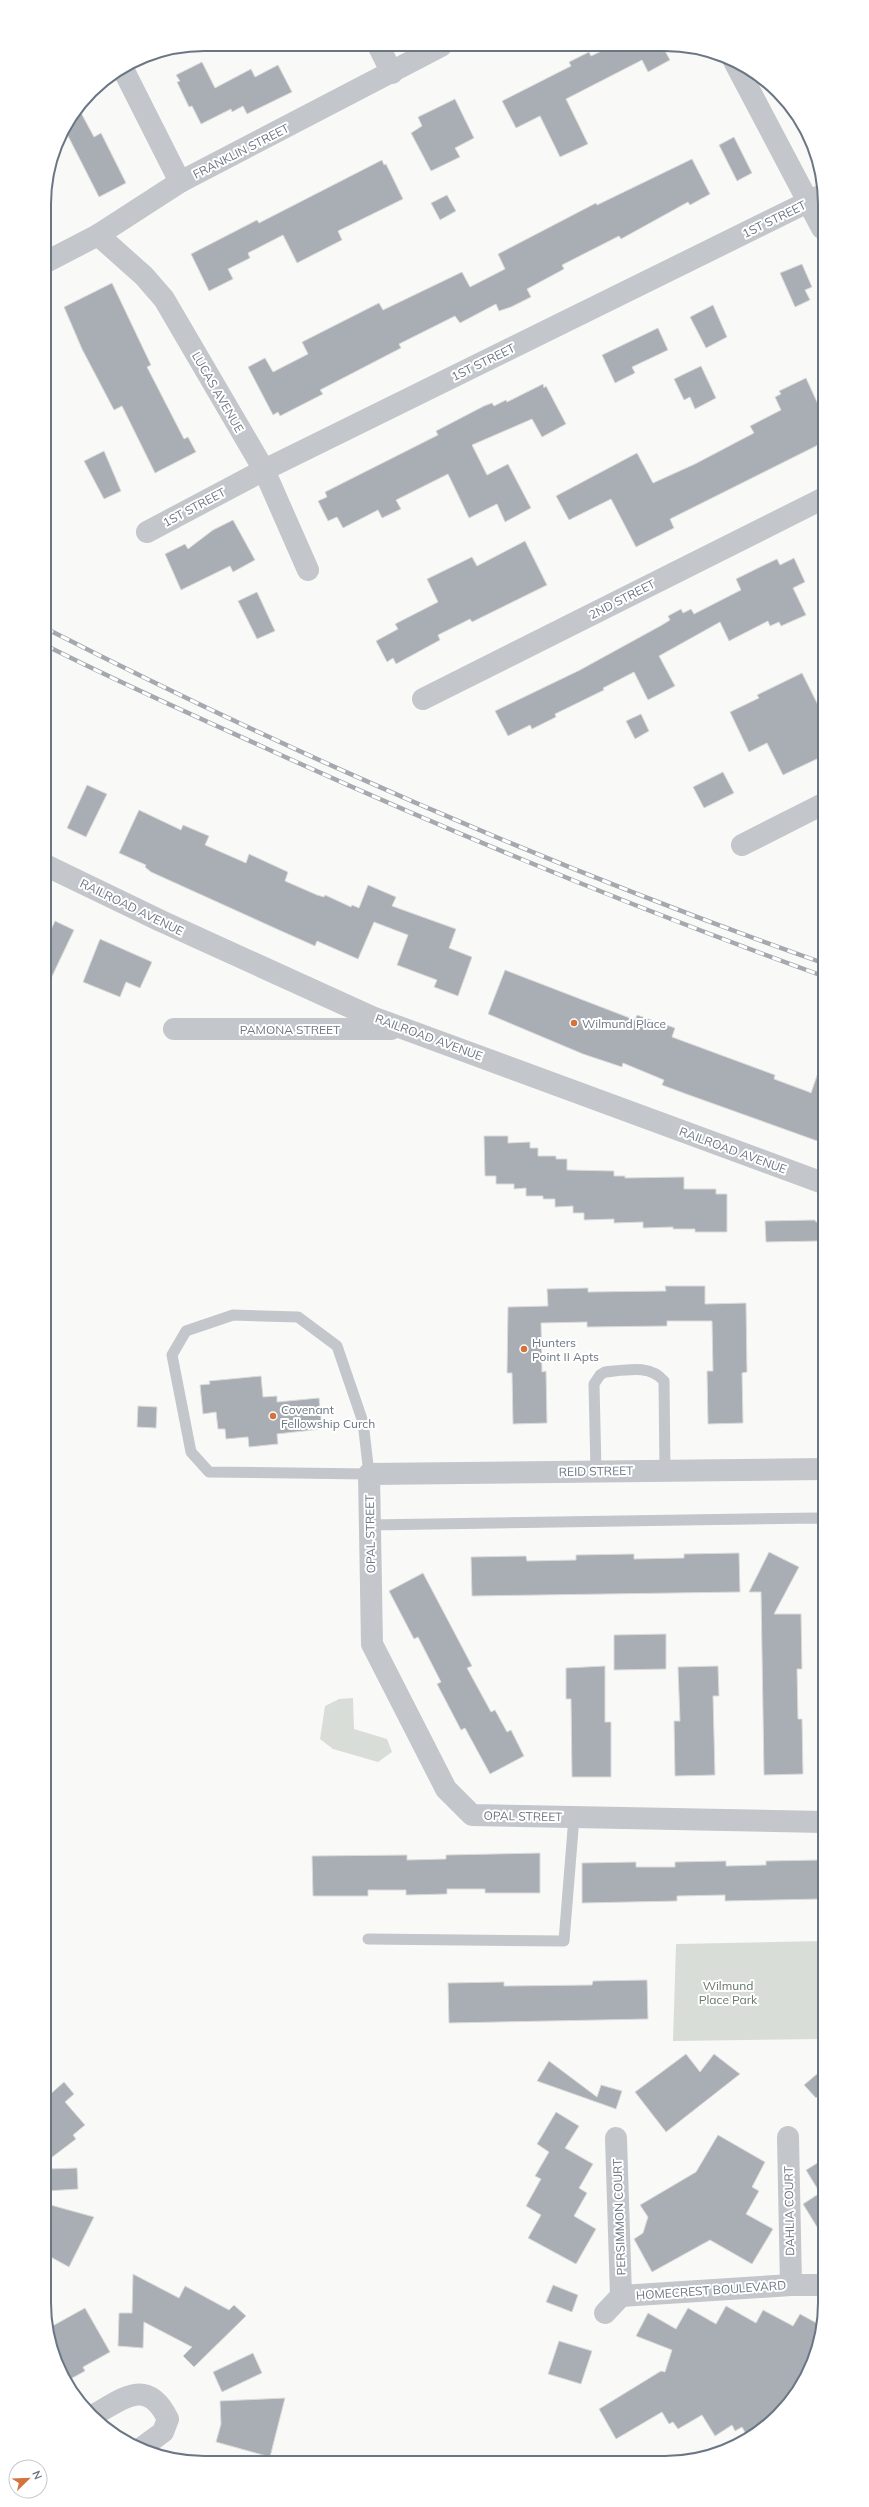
<svg xmlns="http://www.w3.org/2000/svg" width="869" height="2507" viewBox="0 0 869 2507" font-family="Mulish,sans-serif">
	<rect width="100%" height="100%" fill="#f9f9f7"/>
	<g fill="#d8ded7">
		<path d="M353 1698 354 1729 387 1739 392 1752 378 1762 333 1749 320 1739 325 1706 339 1699Z"/>
		<path d="M824 1941V2039L673 2041 676 1944Z"/>
	</g>
	<g fill="#a9aeb5" stroke="#dbdbd9">
		<path d="M610 47H669L664 49 670 60 648 72 642 60 566 99 588 144 560 157 540 116 516 128 502 101 571 66 569 62 589 52 591 56Z"/>
		<path d="M202 62 215 88 251 69 255 77 278 65 292 92 247 114 243 106 232 112 231 109 201 124 192 106 189 107 177 82 180 81 176 75Z"/>
		<path d="M455 99 474 138 455 148 460 157 431 171 411 133 422 126 418 117Z"/>
		<path d="M79 109 94 137 101 133 126 183 99 197 64 128Z"/>
		<path d="M734 137 752 173 737 181 719 145Z"/>
		<path d="M692 159 710 194 690 205 688 202 621 239 619 236 562 265 564 269 527 289 531 297 511 307 499 311 496 304 460 323 455 316 399 344 401 348 320 390 323 394 280 416 278 412 273 415 248 367 265 358 273 372 308 354 302 342 377 304 379 303 383 310 462 272 470 287 505 269 498 254 596 203 597 205Z"/>
		<path d="M382 160 384 165 386 164 403 199 338 231 342 240 297 263 283 235 248 253 250 258 228 269 233 279 209 291 191 254 257 220 259 223Z"/>
		<path d="M447 195 456 211 440 220 431 203Z"/>
		<path d="M802 264 812 287 805 290 810 300 795 307 780 273Z"/>
		<path d="M112 283 151 365 147 367 184 439 188 437 196 452 155 473 122 406 114 410 82 349 64 307Z"/>
		<path d="M713 305 727 337 706 348 690 317Z"/>
		<path d="M658 328 668 350 632 367 635 373 615 383 602 355Z"/>
		<path d="M701 366 716 398 695 409 690 397 684 400 674 379Z"/>
		<path d="M806 378 822 413V443L670 519 674 528 636 547 611 499 569 520 556 496 637 453 653 483 695 464 754 433 750 426 781 410 775 397 781 394 779 391Z"/>
		<path d="M543 384 544 388 546 386 566 424 542 437 532 419 472 445 487 475 508 464 531 508 505 522 497 504 469 518 448 474 396 500 401 509 382 518 378 510 343 528 337 517 328 521 318 501 327 497 325 492 438 435 436 431 484 406 492 403 494 406 506 400 507 402Z"/>
		<path d="M104 451 121 491 104 499 84 461Z"/>
		<path d="M233 520 255 560 233 572 230 566 181 590 165 554 185 544 188 549 213 530Z"/>
		<path d="M525 541 547 585 472 622 470 619 438 635 440 640 396 664 393 658 387 662 376 641 398 629 395 624 438 602 427 579 472 557 477 566Z"/>
		<path d="M794 558 805 582 793 588 806 615 781 626 779 622 770 626 768 621 729 641 720 622 659 656 675 686 648 700 634 672 603 688 604 690 555 714 556 717 532 729 530 725 508 736 495 711 580 670 662 625 670 620 668 616 681 609 683 613 691 609 694 614 741 590 736 579 758 568 777 559 780 565Z"/>
		<path d="M257 592 275 631 257 639 238 601Z"/>
		<path d="M802 673 823 715V756L783 775 767 743 749 752 730 712 759 698 757 695Z"/>
		<path d="M641 714 649 731 635 739 626 721Z"/>
		<path d="M723 772 734 793 704 808 693 787Z"/>
		<path d="M87 785 107 794 86 837 67 828Z"/>
		<path d="M139 810 181 830 183 825 209 836 205 845 246 863 249 854 288 872 285 881 317 895 324 897 325 895 351 907 352 905 359 908 368 885 396 897 392 906 456 929 449 948 472 957 458 996 434 987 437 980 397 965 408 935 374 922 358 959 317 941 315 946 279 930 151 872 145 867 146 865 119 853Z"/>
		<path d="M55 921 74 930 45 991V942Z"/>
		<path d="M100 939 152 962 140 988 126 982 120 997 83 982Z"/>
		<path d="M505 970 635 1020 637 1015 675 1028 672 1037 775 1075 774 1079 809 1092 811 1093 821 1064H823V1143L689 1095 662 1085 664 1080 623 1063 622 1067 583 1054 488 1014Z"/>
		<path d="M484 1136H508V1143L530 1142V1148H538V1156H556V1159H567V1170L614 1171V1176H625V1178L684 1177V1189H716V1194H727V1232H695V1229H673V1227L643 1228V1222L614 1223V1219L584 1220V1213H573V1206L555 1207V1199H543V1196H526V1188L514 1189V1184H496V1176H485Z"/>
		<path d="M815 1220 816 1222H820V1241L766 1242 765 1221Z"/>
		<path d="M665 1286H705V1304L746 1303 747 1372 742 1373 743 1423 708 1424 707 1371H713L712 1321H667V1326L587 1327V1322L541 1323 542 1372 546 1371 547 1423 513 1424 512 1373H507L508 1307 548 1306 547 1289 588 1288V1292L666 1291Z"/>
		<path d="M261 1376 263 1397 277 1396V1402L319 1398 322 1429 277 1434 278 1444 249 1447 248 1437 226 1439 225 1429H218L216 1412 203 1414 200 1385 210 1384 209 1381Z"/>
		<path d="M138 1406 157 1407 156 1428 137 1427Z"/>
		<path d="M769 1552 799 1567 774 1614H801L802 1669H797L798 1719H802L803 1774 764 1775 761 1592H749Z"/>
		<path d="M739 1553 740 1592 472 1596 471 1557 526 1556 527 1561 576 1560V1555L634 1554V1559L684 1558V1554Z"/>
		<path d="M423 1573 472 1666 467 1668 491 1712 495 1710 507 1732 511 1730 524 1756 490 1774 465 1728 461 1730 437 1684 441 1682 418 1637 414 1639 389 1591Z"/>
		<path d="M666 1634V1669L614 1670V1635Z"/>
		<path d="M605 1666V1722H611V1777H572L571 1699H566V1668Z"/>
		<path d="M718 1666 719 1696H713L715 1775 675 1776 674 1721H680L678 1667Z"/>
		<path d="M540 1853V1893H485V1889H447V1894L406 1895V1890H368V1896H313L312 1856 407 1855V1860L446 1859V1855Z"/>
		<path d="M820 1860 821 1899 725 1901V1895L677 1896V1901L582 1903V1863L636 1862V1867H675V1862L726 1861V1866L766 1865V1861Z"/>
		<path d="M647 1980 648 2019 449 2023 448 1983 504 1982V1986L592 1985 593 1981Z"/>
		<path d="M686 2054 700 2072 714 2054 740 2074 666 2132 635 2092Z"/>
		<path d="M549 2061 597 2097 601 2085 622 2091 616 2109 537 2081Z"/>
		<path d="M824 2068V2090L816 2098 804 2085Z"/>
		<path d="M64 2082 74 2094 65 2102 85 2125 73 2135 76 2139 47 2161V2097Z"/>
		<path d="M556 2112 579 2126 565 2148 593 2164 579 2188 587 2193 574 2216 596 2229 576 2264 528 2238 541 2215 526 2206 541 2179 535 2176 549 2152 537 2144Z"/>
		<path d="M718 2135 765 2162 752 2187 759 2191 746 2214 773 2229 752 2264 710 2240 652 2272 634 2239 643 2233 648 2217 640 2205 696 2172Z"/>
		<path d="M824 2159V2172L825 2240 803 2204 820 2193 806 2170Z"/>
		<path d="M77 2168 78 2189 47 2191V2169Z"/>
		<path d="M47 2204 94 2217 69 2267 47 2255Z"/>
		<path d="M133 2274 179 2298 185 2286 229 2310 234 2305 246 2316 194 2367 183 2356 192 2347 144 2322 143 2348 118 2346 119 2313H132Z"/>
		<path d="M553 2285 578 2295 572 2312 546 2302Z"/>
		<path d="M726 2306 756 2323 763 2310 793 2326 800 2314 822 2326 813 2364 785 2408 768 2422 746 2434 742 2427 735 2431 732 2425 715 2436 702 2415 678 2429 673 2422 669 2424 662 2412 616 2439 599 2409 661 2371 665 2372 672 2350 636 2336 648 2313 676 2329 688 2308 716 2324Z"/>
		<path d="M85 2308 110 2352 83 2367 85 2371 65 2382 47 2329Z"/>
		<path d="M559 2341 592 2351 581 2384 548 2374Z"/>
		<path d="M253 2353 262 2373 222 2392 213 2372Z"/>
		<path d="M285 2398 270 2457 216 2442 221 2424 220 2401Z"/>
	</g>
	<g fill="none" stroke-linecap="round" stroke-linejoin="round">
		<g stroke="#c3c6ca" stroke-width="11">
			<path d="M233 1315 298 1317 337 1346 363 1422 369 1474 209 1472 191 1452 172 1355 186 1331Z"/>
			<path d="M596 1471 594 1384 600 1375 605 1372C626 1370 650 1364 664 1381L665 1471"/>
			<path d="M369 1525 818 1518 824 1522"/>
			<path d="M368 1939 564 1941 574 1817"/>
		</g>
		<g stroke="#c3c6ca" stroke-width="22">
			<path d="M378 45 392 73"/>
			<path d="M734 61 822 228"/>
			<path d="M123 69 180 182"/>
			<path d="M98 235 144 276 164 299 264 470 308 570"/>
			<path d="M44 263 98 235 180 182 441 46"/>
			<path d="M147 532 264 470 822 195"/>
			<path d="M423 699 822 499"/>
			<path d="M742 845 823 804"/>
			<path d="M45 865 161 921 372 1017 823 1183"/>
			<path d="M174 1029H391"/>
			<path d="M824 1469 369 1474 372 1644 446 1789 472 1815 824 1822"/>
			<path d="M788 2137 791 2285"/>
			<path d="M616 2138 621 2296"/>
			<path d="M605 2313 621 2296 791 2285H825"/>
			<path d="M92 2416C123 2399 147 2376 168 2419L163 2432 140 2449"/>
		</g>
		<g stroke="#a5a9af" stroke-width="4.5">
			<g id="rail">
				<path d="M45 628C296 756 557 869 823 963"/>
				<path d="M45 645C116 681 188 713 261 746 445 830 632 907 823 976"/>
			</g>
		</g>
		<use href="#rail" stroke="#fff" stroke-width="3" stroke-dasharray="9" stroke-linecap="butt"/>
	</g>
	<g fill="#d4733c" stroke="#fff" stroke-width="1.5">
		<circle cx="574" cy="1023" r="4"/>
		<circle cx="524" cy="1349" r="4"/>
		<circle cx="273" cy="1416" r="4"/>
	</g>
	<g text-anchor="middle" dominant-baseline="central" stroke-width="4" stroke-linejoin="round" paint-order="stroke">
		<g font-size="12" fill="#6b7685" stroke="#fff">
			<text transform="translate(241 151) rotate(-27)">FRANKLIN STREET</text>
			<text transform="translate(774 219) rotate(-26)">1ST STREET</text>
			<text transform="translate(483 362) rotate(-26)">1ST STREET</text>
			<text transform="translate(218 392) rotate(60)">LUCAS AVENUE</text>
			<text transform="translate(194 507) rotate(-28)">1ST STREET</text>
			<text transform="translate(622 599) rotate(-27)">2ND STREET</text>
			<text transform="translate(132 907) rotate(26)">RAILROAD AVENUE</text>
			<text x="290" y="1029">PAMONA STREET</text>
			<text transform="translate(429 1037) rotate(20)">RAILROAD AVENUE</text>
			<text transform="translate(733 1150) rotate(20)">RAILROAD AVENUE</text>
			<text transform="translate(596 1471) rotate(-1)">REID STREET</text>
			<text transform="translate(370 1534) rotate(-91)">OPAL STREET</text>
			<text transform="translate(523 1816) rotate(1)">OPAL STREET</text>
			<text transform="translate(789 2211) rotate(-91)">DAHLIA COURT</text>
			<text transform="translate(619 2217) rotate(-92)">PERSIMMON COURT</text>
			<text transform="translate(711 2290) rotate(-4)">HOMECREST BOULEVARD</text>
		</g>
		<g font-size="12" fill="#6b7685" stroke="#fff" text-anchor="start">
			<text x="582" y="1023">Wilmund Place</text>
			<text x="532" y="1342">Hunters<tspan x="532" dy="14">Point II Apts</tspan></text>
			<text x="281" y="1409">Covenant<tspan x="281" dy="14">Fellowship Curch</tspan></text>
		</g>
		<g font-size="12" fill="#667865" stroke="#fff">
			<text x="728" y="1985">Wilmund<tspan x="728" dy="14">Place Park</tspan></text>
		</g>
	</g>
	<path d="M0 0H869V2507H0ZM204 51H665A153 153 0 0 1 818 204V2303A153 153 0 0 1 665 2456H204A153 153 0 0 1 51 2303V204A153 153 0 0 1 204 51Z" fill="#fff" fill-rule="evenodd"/>
	<path fill="none" stroke="#6b7685" stroke-width="2" d="M204 51H665A153 153 0 0 1 818 204V2303A153 153 0 0 1 665 2456H204A153 153 0 0 1 51 2303V204A153 153 0 0 1 204 51Z"/>
	<g transform="translate(28 2479) rotate(67)"><circle r="19" fill="#ffffff" stroke="#c4c8ce"/>
	<path d="M0-3L7 15L0 10L-7 15Z" fill="#d4733c"/>
	<text y="-6" font-size="11" font-weight="bold" text-anchor="middle" fill="#6b7685">N</text>
	</g>
</svg>
